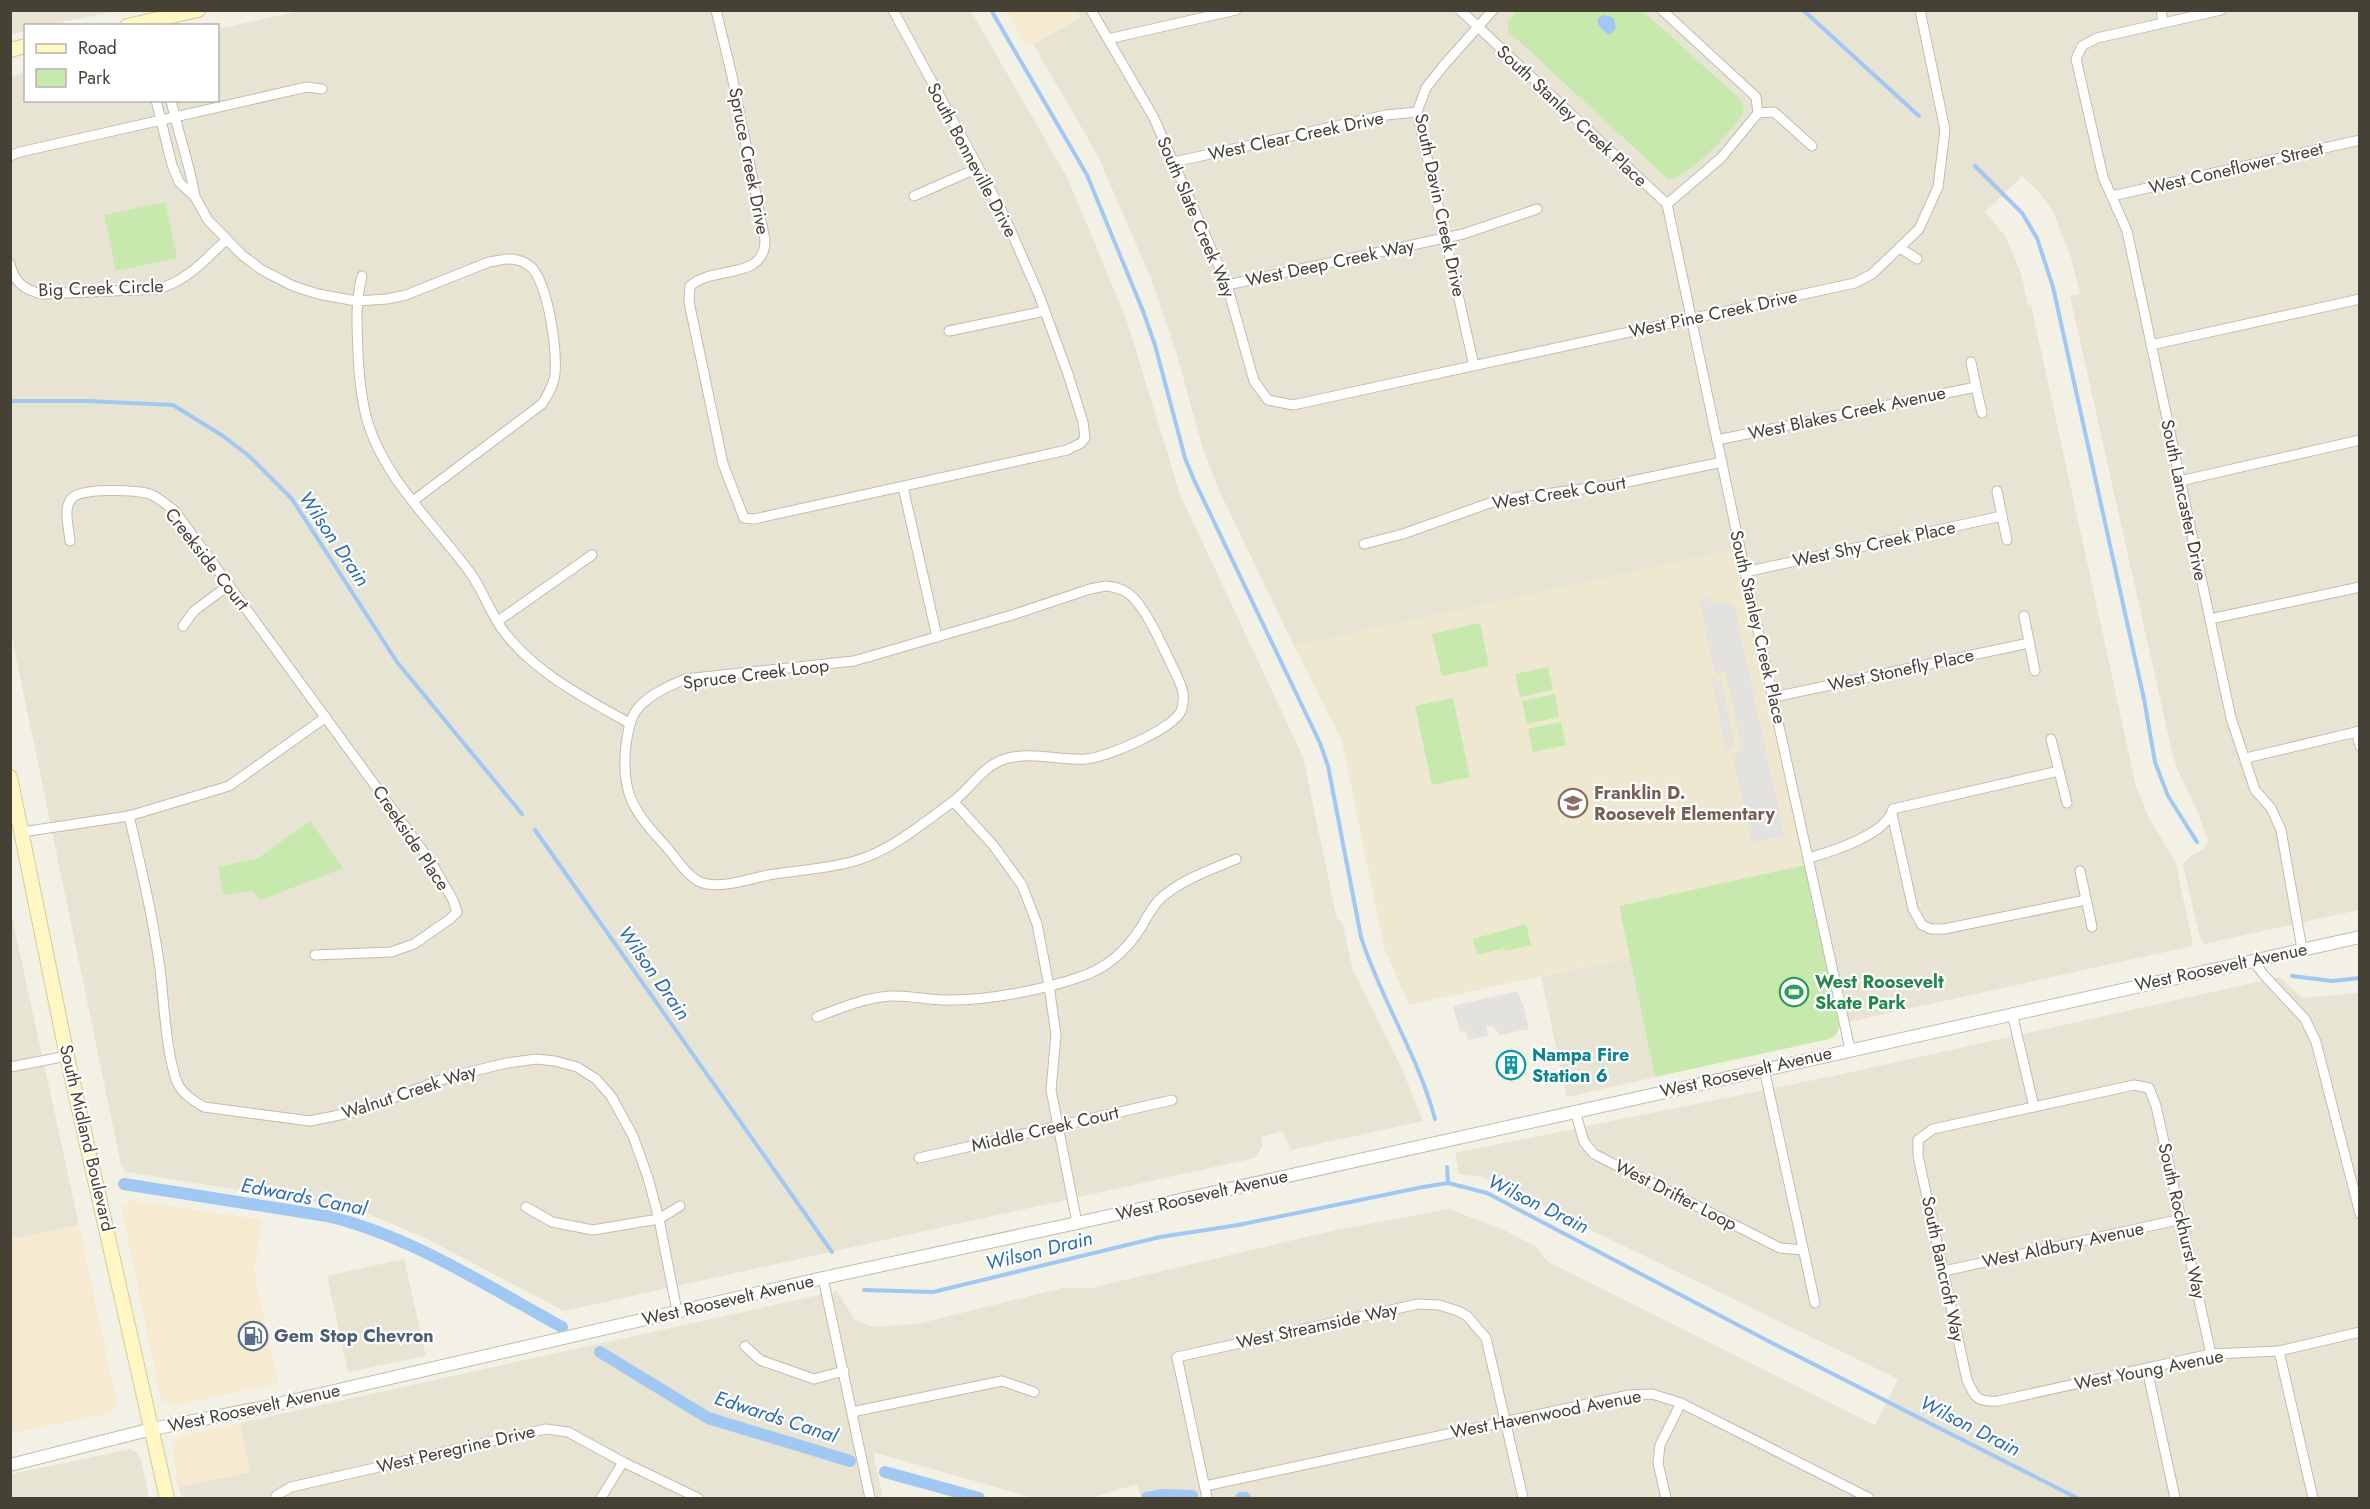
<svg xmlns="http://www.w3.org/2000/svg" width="2370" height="1509" viewBox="0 0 2370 1509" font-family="Jost,sans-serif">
	<rect width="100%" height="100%" fill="#f3f1e6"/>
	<g fill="#e8e4d4">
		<path d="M1077 10 2359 11V910L2204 944 2199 934 2183 865 2189 857 2204 849 2208 840 2196 808 2178 771 2171 748 2070 296 2080 294 2071 258 2053 211 2040 193 2022 176 1985 212 2006 237 2021 274 2028 305H2031L2136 786 2149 818 2176 863 2193 946 1840 1024 1735 550 1294 646 1217 486 1202 446 1177 355 1152 281 1098 156 1033 44 1080 18Z"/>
		<path d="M10 11 11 10 115 11 48 25 26 26 25 31 11 34Z"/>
		<path d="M300 11H971L1067 177 1126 318 1180 494 1303 757 1337 919 1342 922 1353 970 1402 1069 1423 1121 1291 1150 1283 1131 1261 1137 1263 1146 1255 1158 564 1311 423 1237 368 1214 344 1207 127 1172 125 1170 121 1165 11 633 10 76 25 73 26 100H218V29Z"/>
		<path d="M10 908 79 1225 11 1239H10Z"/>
		<path d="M1630 957 1655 1077 1567 1097 1541 977Z"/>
		<path d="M2280 977 2302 998 2359 993V1498H1141L1137 1484 1091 1498H1034L873 1452 883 1498H182L179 1487 250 1472 240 1423 837 1291 855 1320 873 1327 917 1324 1062 1288H1091L1336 1230 1449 1209 1504 1230 1537 1247 1547 1261 1875 1425 1898 1379 1482 1177 1459 1174 1455 1153 1833 1076Z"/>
		<path d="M404 1259 426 1356 348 1372 327 1276Z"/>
		<path d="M130 1449 137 1453 141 1459 149 1498H11V1474Z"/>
	</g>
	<g fill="#f6ead0">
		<path d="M1006 11H1077L1080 17 1027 47Z"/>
		<path d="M130 1200 262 1220 254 1271 278 1383 177 1405H170L164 1401 160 1395 121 1206 129 1204Z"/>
		<path d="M79 1225 117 1405 111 1413 11 1433V1239Z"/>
		<path d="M240 1423 250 1472 179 1487 173 1457V1446L178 1439 186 1435Z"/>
	</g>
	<path fill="#ede8cf" d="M1735 549 1805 865 1619 906 1630 957 1409 1005 1384 948 1342 741 1294 646Z"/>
	<g fill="#c8e9ad">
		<path d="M1517 11H1643L1742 101 1744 112C1734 129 1687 180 1668 179L1509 32 1507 23Z"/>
		<path d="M165 202 177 258 116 271 104 215Z"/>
		<path d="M1480 623 1489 666 1442 676 1432 634Z"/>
		<path d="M1548 667 1553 690 1520 697 1515 674Z"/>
		<path d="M1555 694 1559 717 1527 724 1522 701Z"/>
		<path d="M1453 698 1470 777 1432 785 1415 706Z"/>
		<path d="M1561 722 1566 745 1533 752 1528 729Z"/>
		<path d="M310 821 343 868 261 900 252 891 224 895 218 867 258 858Z"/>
		<path d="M1805 865 1840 1024 1836 1035 1829 1039 1655 1077 1619 906Z"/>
		<path d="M1526 924 1531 945 1505 951 1504 948 1477 955 1473 939Z"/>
	</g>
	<g fill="#e4e2de">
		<path d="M1708 595 1711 604 1723 602 1734 605 1784 834 1783 838 1778 837 1762 840 1755 845 1752 842 1733 757 1742 747 1725 671 1718 674 1715 671 1699 602Z"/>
		<path d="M1711 678 1721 682 1735 743 1733 749 1726 748Z"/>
		<path d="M1518 991 1521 1002 1523 1003 1529 1029 1500 1035 1493 1026H1486L1488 1036 1468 1040 1466 1031 1460 1032 1453 1006Z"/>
	</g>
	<path fill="#a0c8f3" d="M1603 15 1613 17 1616 28 1611 34H1607L1599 26 1597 19Z"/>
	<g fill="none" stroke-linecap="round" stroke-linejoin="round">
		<g stroke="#a0c8f3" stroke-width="4">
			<path d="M991 10 1087 175 1143 311 1155 345 1185 458 1194 480 1320 743 1328 766 1361 937C1381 1000 1418 1055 1435 1119"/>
			<path d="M1803 10 1919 116"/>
			<path d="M1975 166 2022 213 2037 238 2053 287 2144 699 2155 762 2168 796 2197 842"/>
			<path d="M10 401H87L173 405 223 436 249 456 292 499 397 662 522 814"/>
			<path d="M535 830 832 1252"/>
			<path d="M2292 976 2332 981 2360 978"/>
			<path d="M1447 1167 1448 1183"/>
			<path d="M864 1290 933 1292 1160 1237 1238 1225 1423 1187 1448 1183 1487 1193 1774 1344 2077 1498"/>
		</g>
		<g stroke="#a0c8f3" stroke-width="12">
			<path d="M124 1184 327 1216C411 1236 487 1286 562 1327"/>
			<path d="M600 1352 708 1418 850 1461"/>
			<path d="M885 1472 979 1498"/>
			<path d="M1147 1498 1163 1495 1192 1496"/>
			<path d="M1241 1498H1245"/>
		</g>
		<g stroke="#c2bdab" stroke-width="11">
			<g id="minor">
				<path d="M716 10 732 76 765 240C765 281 713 265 690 286L689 302 723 464 744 518 754 519 1067 450 1081 443 1085 438 1083 422 1068 374 1039 295 1003 213 893 10"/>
				<path d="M1091 10 1154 118 1227 285 1254 381 1268 400 1293 405 1855 283 1872 274 1919 229 1938 187 1945 130 1920 10"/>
				<path d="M1460 10 1667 204 1745 572 1850 1049"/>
				<path d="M1662 10 1756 97 1758 113 1721 158 1667 204"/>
				<path d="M2161 10 2163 23"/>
				<path d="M2221 10 2097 38 2082 46 2076 59 2103 177 2127 231 2231 718 2255 790 2271 808 2281 830 2302 949"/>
				<path d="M1108 39 1236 10"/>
				<path d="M156 100 172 165 179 182 195 197 208 220 242 255 262 270 293 286 318 294 356 301 387 299 406 295 489 262C498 261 508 257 517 260 522 261 529 265 533 269 549 290 557 349 555 374 554 386 547 395 542 404L413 501"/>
				<path d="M171 100C178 133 190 165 195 197"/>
				<path d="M1758 113 1774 112 1812 146"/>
				<path d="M10 156 20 152 307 87 322 89"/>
				<path d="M1174 162 1386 115 1417 112"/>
				<path d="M914 196 978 168"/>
				<path d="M2112 196 2360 140"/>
				<path d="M1900 248 1917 259"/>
				<path d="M10 264C14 282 24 290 42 294L157 289C186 282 205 260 226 240"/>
				<path d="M362 276C355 304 357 324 358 353 359 375 361 398 367 420 385 481 435 524 471 574 483 591 490 612 502 629 533 672 585 698 629 723"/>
				<path d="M1227 285 1463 234 1537 209"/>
				<path d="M949 331 1045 311"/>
				<path d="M2151 345 2360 299"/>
				<path d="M1971 362 1976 387"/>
				<path d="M1474 366 1417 112 1426 88 1444 65 1493 10"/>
				<path d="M1717 440 1976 387 1982 413"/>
				<path d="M2180 481 2360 440"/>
				<path d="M903 487 937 637"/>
				<path d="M1997 491 2002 516"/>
				<path d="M70 541C69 529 63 509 71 499 80 487 136 490 150 494 158 497 166 505 174 510L431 862 453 900 457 912 450 919 414 944 391 952 315 955"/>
				<path d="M1364 544 1403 534 1498 500 1613 485 1722 462"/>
				<path d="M1745 572 2002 516 2007 540"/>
				<path d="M1106 586C1114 587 1121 588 1128 593 1146 606 1164 650 1174 670 1181 684 1187 696 1181 711 1173 729 1106 758 1086 759 1060 761 1031 751 1005 759 982 766 970 790 951 803 922 824 891 850 858 860 829 869 798 870 768 875 750 879 727 887 707 884 691 882 678 861 669 850 636 813 620 797 626 745 628 731 630 716 640 706 652 693 670 686 685 679L854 661 1012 615 1090 589Z"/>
				<path d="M2024 616 2035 671"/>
				<path d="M2210 619 2360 587"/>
				<path d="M498 621 592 555"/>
				<path d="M183 626 194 611 229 585"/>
				<path d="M1774 697 2029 643"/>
				<path d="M2356 732 2360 746"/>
				<path d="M2051 739 2067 803"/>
				<path d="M2246 758 2360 731"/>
				<path d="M953 801 993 845 1022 885 1037 924 1049 986 1056 1035 1051 1090 1077 1223"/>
				<path d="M1892 814 1913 909 1922 925 1931 929H1944L2086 900"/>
				<path d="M129 816C141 867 153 917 160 969 164 1001 166 1054 177 1082 181 1093 194 1101 204 1107L310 1121 354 1112 452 1076 507 1063 536 1059 555 1061 577 1067 596 1079 611 1096 633 1136 648 1178 659 1219 677 1311"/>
				<path d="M22 832 129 816 229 786 326 717"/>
				<path d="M1809 858C1833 851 1886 835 1893 809L2059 771"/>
				<path d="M2080 871 2092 927"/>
				<path d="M2253 960 2263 974 2305 1019 2316 1042 2360 1214"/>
				<path d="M2012 1013 2034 1107"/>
				<path d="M817 1017C840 1008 867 997 891 996 909 995 928 1000 946 1000 985 1001 1043 990 1080 977 1108 968 1127 950 1142 926 1147 917 1152 907 1160 899 1180 880 1211 870 1236 859"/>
				<path d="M10 1067 67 1056"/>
				<path d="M1764 1069 1815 1303"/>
				<path d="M1575 1111 1584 1142 1594 1154 1780 1248 1803 1250"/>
				<path d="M919 1158 1172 1100"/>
				<path d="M526 1207 552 1222 593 1230 659 1219 680 1206"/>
				<path d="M1944 1271 2182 1219"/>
				<path d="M823 1278 870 1498"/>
				<path d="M745 1346 760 1360 814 1379 844 1371"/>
				<path d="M2279 1351 2313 1498"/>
				<path d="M2211 1354 2156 1106 2149 1088 2134 1085 1933 1129 1918 1140V1156L1967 1380C1976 1399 1977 1402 1998 1401L2211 1354 2279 1351 2360 1332"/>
				<path d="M2147 1369 2175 1498"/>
				<path d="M852 1412 1002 1381 1034 1392"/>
				<path d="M1205 1486 1629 1395 1652 1394 1681 1403 1869 1498"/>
				<path d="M275 1498 277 1495 291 1487 546 1429 568 1432 623 1462 698 1498"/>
				<path d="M601 1498 623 1462"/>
				<path d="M1207 1498 1177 1357 1418 1304 1439 1305 1458 1311 1467 1316 1486 1338 1523 1498"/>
				<path d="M1666 1498 1658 1463 1660 1445 1681 1403"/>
			</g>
		</g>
		<g stroke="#c2bdab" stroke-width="14">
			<path id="tertiary" d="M10 1465 152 1429 265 1407 823 1278 1077 1223 2360 937"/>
		</g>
		<g stroke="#d5cb94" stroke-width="16">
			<g id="secondary">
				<path d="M127 26 198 10"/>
				<path d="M10 50 26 46"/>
				<path d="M10 777 67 1056 167 1498"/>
			</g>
		</g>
		<use href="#minor" stroke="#fff" stroke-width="9"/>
		<use href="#tertiary" stroke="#fff" stroke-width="12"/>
		<use href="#secondary" stroke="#fff7c4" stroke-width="14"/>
	</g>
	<defs>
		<g id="school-ring" transform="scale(1.5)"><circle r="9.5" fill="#fff" stroke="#8d6e63" stroke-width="1.5"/><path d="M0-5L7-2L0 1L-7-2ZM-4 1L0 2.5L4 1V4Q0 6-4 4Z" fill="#8d6e63"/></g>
		<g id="stadium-ring" transform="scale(1.5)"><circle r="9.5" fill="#fff" stroke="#2e9e5b" stroke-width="1.5"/><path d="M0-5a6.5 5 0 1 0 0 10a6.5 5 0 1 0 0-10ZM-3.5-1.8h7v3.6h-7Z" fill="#2e9e5b"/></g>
		<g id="building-ring" transform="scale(1.5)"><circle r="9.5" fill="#fff" stroke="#0f9aa8" stroke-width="1.5"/><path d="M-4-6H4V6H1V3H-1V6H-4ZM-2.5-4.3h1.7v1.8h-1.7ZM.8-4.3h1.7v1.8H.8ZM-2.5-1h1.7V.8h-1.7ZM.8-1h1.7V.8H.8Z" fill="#0f9aa8"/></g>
		<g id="fuel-ring" transform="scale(1.5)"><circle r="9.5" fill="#fff" stroke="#5c6f8a" stroke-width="1.5"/><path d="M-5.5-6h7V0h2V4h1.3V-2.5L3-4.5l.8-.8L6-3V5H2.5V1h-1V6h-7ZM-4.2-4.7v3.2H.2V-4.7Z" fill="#5c6f8a"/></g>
	</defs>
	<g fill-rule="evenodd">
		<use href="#school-ring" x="1573" y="803"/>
		<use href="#stadium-ring" x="1794" y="992"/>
		<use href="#building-ring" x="1511" y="1065"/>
		<use href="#fuel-ring" x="253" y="1336"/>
	</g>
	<g text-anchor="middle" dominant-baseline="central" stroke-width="4.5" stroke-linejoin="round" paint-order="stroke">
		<g font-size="18" fill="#464135" stroke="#fff">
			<text transform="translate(1572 116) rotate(43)">South Stanley Creek Place</text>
			<text transform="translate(1296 136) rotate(-12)">West Clear Creek Drive</text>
			<text transform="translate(972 160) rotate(62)">South Bonneville Drive</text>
			<text transform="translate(749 161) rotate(79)">Spruce Creek Drive</text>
			<text transform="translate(2236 168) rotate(-13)">West Coneflower Street</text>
			<text transform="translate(1440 205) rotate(78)">South Davin Creek Drive</text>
			<text transform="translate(1196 217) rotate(67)">South Slate Creek Way</text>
			<text transform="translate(1330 263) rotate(-12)">West Deep Creek Way</text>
			<text transform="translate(101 288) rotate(-2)">Big Creek Circle</text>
			<text transform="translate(1713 314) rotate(-12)">West Pine Creek Drive</text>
			<text transform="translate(1847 413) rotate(-12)">West Blakes Creek Avenue</text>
			<text transform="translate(1559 493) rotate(-9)">West Creek Court</text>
			<text transform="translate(2184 500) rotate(78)">South Lancaster Drive</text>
			<text transform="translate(1874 544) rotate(-12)">West Shy Creek Place</text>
			<text transform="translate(207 559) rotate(52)">Creekside Court</text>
			<text transform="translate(1758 627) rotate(77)">South Stanley Creek Place</text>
			<text transform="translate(1901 670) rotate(-12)">West Stonefly Place</text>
			<text transform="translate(756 674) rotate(-7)">Spruce Creek Loop</text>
			<text transform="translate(411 838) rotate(56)">Creekside Place</text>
			<text transform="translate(2221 967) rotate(-12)">West Roosevelt Avenue</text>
			<text transform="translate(1746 1072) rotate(-13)">West Roosevelt Avenue</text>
			<text transform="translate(409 1092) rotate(-18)">Walnut Creek Way</text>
			<text transform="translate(1045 1129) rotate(-13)">Middle Creek Court</text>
			<text transform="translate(87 1138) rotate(77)">South Midland Boulevard</text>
			<text transform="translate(1202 1195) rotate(-13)">West Roosevelt Avenue</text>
			<text transform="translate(1676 1195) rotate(27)">West Drifter Loop</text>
			<text transform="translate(2182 1221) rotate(77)">South Rockhurst Way</text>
			<text transform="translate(2063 1245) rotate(-12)">West Aldbury Avenue</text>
			<text transform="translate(1943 1269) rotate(78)">South Bancroft Way</text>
			<text transform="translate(728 1300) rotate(-13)">West Roosevelt Avenue</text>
			<text transform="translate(1317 1326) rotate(-12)">West Streamside Way</text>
			<text transform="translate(2149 1370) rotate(-11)">West Young Avenue</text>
			<text transform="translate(254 1408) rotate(-12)">West Roosevelt Avenue</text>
			<text transform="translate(1546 1414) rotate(-11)">West Havenwood Avenue</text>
			<text transform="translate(456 1449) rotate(-13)">West Peregrine Drive</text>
		</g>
		<g font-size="18" font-weight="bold" fill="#785e54" stroke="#fff" text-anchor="start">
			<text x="1594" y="793">Franklin D.<tspan x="1594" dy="21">Roosevelt Elementary</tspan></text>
		</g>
		<g font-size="18" font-weight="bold" fill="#27864d" stroke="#fff" text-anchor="start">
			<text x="1815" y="982">West Roosevelt<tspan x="1815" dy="21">Skate Park</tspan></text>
		</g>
		<g font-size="18" font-weight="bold" fill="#0d838f" stroke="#fff" text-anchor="start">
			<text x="1532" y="1055">Nampa Fire<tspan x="1532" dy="21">Station 6</tspan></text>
		</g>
		<g font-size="18" font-weight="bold" fill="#4e5e75" stroke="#fff" text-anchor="start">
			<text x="274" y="1336">Gem Stop Chevron</text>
		</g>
		<g font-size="20" font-style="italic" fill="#2a6cb6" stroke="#fff">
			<text transform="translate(334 539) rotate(56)">Wilson Drain</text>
			<text transform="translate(654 973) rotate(55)">Wilson Drain</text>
			<text transform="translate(304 1197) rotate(11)">Edwards Canal</text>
			<text transform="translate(1538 1204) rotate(26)">Wilson Drain</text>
			<text transform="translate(1039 1251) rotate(-14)">Wilson Drain</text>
			<text transform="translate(776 1417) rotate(18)">Edwards Canal</text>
			<text transform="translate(1970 1426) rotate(27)">Wilson Drain</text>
		</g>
	</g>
	<rect width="2370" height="1509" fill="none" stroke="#464135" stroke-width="24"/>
	<rect x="24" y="24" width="195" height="78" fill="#ffffff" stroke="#b5b3ae" stroke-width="1.5"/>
	<rect x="36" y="44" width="30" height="9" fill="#fff7c4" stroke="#b5b3ae" stroke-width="1.5"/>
	<text x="78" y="54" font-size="18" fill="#464135">Road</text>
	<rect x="36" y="69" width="30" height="18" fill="#c8e9ad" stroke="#b5b3ae" stroke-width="1.5"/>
	<text x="78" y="84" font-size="18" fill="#464135">Park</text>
</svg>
